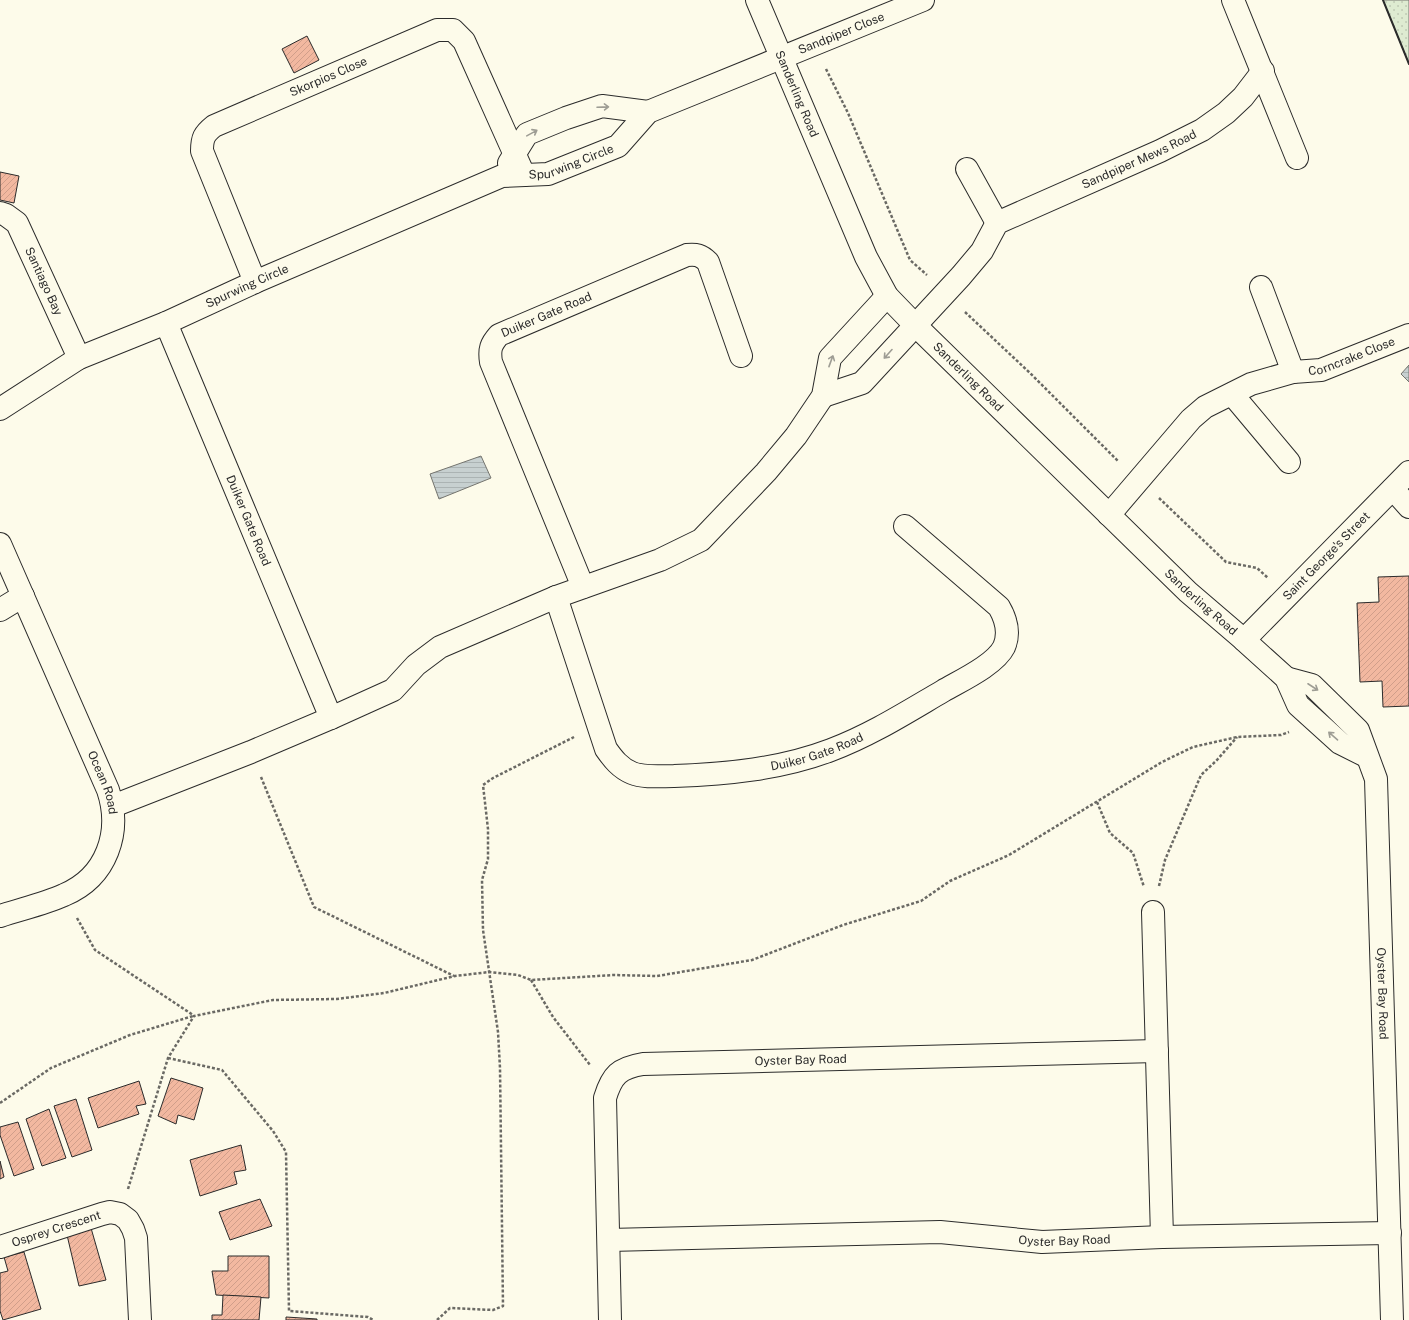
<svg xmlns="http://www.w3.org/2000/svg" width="1409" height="1320" viewBox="0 0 1409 1320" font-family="'Public Sans',sans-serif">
	<defs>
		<pattern id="grass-dots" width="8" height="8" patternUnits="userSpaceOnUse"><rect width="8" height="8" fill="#deebd1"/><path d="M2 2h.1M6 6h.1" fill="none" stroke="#bfcab4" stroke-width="1.8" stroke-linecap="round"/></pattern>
		<pattern id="water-rules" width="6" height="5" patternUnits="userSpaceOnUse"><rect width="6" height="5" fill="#c7d0d0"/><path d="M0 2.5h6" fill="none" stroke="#abb3b3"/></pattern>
		<pattern id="building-hatch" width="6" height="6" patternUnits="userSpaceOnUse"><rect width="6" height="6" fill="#f2b8a0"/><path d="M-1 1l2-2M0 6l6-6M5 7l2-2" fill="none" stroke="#d09e8a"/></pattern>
	</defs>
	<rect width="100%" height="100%" fill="#fdfbea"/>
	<path fill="url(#grass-dots)" stroke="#74746e" d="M1383 0H1409V64Z"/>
	<g fill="url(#water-rules)" stroke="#74746e">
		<path d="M1409 365V382L1401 374Z"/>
		<path d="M481 456 491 478 439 499 430 474Z"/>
	</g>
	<g fill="url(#building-hatch)" stroke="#2b2b2b">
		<path d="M307 36 319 60 294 73 282 49Z"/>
		<path d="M0 172 19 176 14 203 0 200Z"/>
		<path d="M1409 576V706L1383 707 1382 681 1360 682 1357 603 1379 602 1378 577Z"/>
		<path d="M171 1078 203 1088 194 1120 178 1115 176 1124 158 1116Z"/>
		<path d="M139 1081 146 1104 136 1106 139 1114 98 1128 88 1098Z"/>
		<path d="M76 1099 92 1150 72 1157 54 1106Z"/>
		<path d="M49 1109 66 1158 42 1166 26 1119Z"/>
		<path d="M18 1122 34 1169 14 1176 0 1135V1127Z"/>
		<path d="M241 1145 246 1170 234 1172 237 1184 200 1196 190 1160Z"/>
		<path d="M0 1161 4 1177 0 1179Z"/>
		<path d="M260 1199 272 1226 230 1240 219 1212Z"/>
		<path d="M91 1228 106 1280 79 1286 67 1235Z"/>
		<path d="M24 1252 41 1309 3 1320 0 1311V1273L8 1271 4 1257Z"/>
		<path d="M228 1256H269V1298L216 1295 212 1271H228Z"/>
		<path d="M223 1295 261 1297 259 1320H212V1315H222Z"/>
		<path d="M286 1317 317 1319V1320H286Z"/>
	</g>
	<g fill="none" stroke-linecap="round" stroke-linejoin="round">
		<g stroke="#2b2b2b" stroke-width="24">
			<g id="street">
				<path d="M1233 0 1297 158"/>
				<path d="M509 163 527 134 566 118 602 106 648 112"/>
				<path d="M967 169 997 223"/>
				<path id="s1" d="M0 213 6 215 17 223 79 358"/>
				<path id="s2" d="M255 282 202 151C202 138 204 134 214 126L437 30H453L464 41 524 175"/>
				<path d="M1261 287 1293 372"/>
				<path id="s3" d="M166 323 331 718 393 690 416 665 440 647 556 597 660 560 701 540 766 472 796 436 823 396 830 358 887 296"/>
				<path d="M1232 394 1289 462"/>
				<path id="s4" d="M823 396 862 383 961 276 982 251 997 223 1160 151 1202 130 1226 113 1243 97 1263 71"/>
				<path id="s5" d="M0 409 79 358 166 323 255 282 502 176 548 174 618 146 648 112 923 0"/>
				<path d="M1393 489 1409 507"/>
				<path id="s6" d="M1109 515 1191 419 1205 407 1251 384 1293 372 1321 370 1409 335"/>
				<path id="s7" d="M0 544 108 790C122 832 107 877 64 895 44 904 21 909 0 916"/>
				<path id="s8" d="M583 587 491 362C489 349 491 344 499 335L687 255C696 254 701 255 708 262L741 356"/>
				<path id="s9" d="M556 597 606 749C613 759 620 768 632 773 644 778 661 776 674 776 728 774 781 769 831 750 871 735 907 712 943 691 960 681 995 665 1004 647 1010 633 1006 619 999 607L905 526"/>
				<path d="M0 610 23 596"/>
				<path d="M1244 640 1286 678 1298 705 1340 743 1366 756"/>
				<path id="s10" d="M1286 678 1312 685 1358 730 1376 779 1392 1320"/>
				<path d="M113 806 251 752 331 718"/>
				<path d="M1153 912 1162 1237"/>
				<path id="s11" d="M609 1240 940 1232 1042 1242 1162 1237 1390 1233"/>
				<path id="s12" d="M0 1247 102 1214 110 1212 120 1214 128 1220 133 1229 136 1238 140 1320"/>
				<path id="s13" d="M610 1320 605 1098C612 1075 619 1068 643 1064L1157 1051"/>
			</g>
		</g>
		<g stroke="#2b2b2b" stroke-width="24">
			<g id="secondary">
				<path id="s14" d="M757 0 866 257 887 296 915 325 1188 592 1244 640 1409 472"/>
			</g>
		</g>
		<g stroke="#6a6964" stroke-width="2.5" stroke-dasharray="3 2" stroke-linecap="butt">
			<path d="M826 69 848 113 910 260 927 275"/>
			<path d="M965 312 1030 373 1119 462"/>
			<path d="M1159 498 1226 562 1257 568 1268 578"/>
			<path d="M261 777 314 907 454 976"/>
			<path d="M1097 802 1110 833 1133 853 1144 887"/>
			<path d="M1159 886 1165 860 1201 775 1217 760 1237 737"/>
			<path d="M77 918 95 950 193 1015"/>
			<path d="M531 980 553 1017 590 1065"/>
			<path d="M168 1058 222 1070 273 1131 286 1152 289 1311 368 1317 373 1320"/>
			<path d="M0 1103 51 1068 130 1035 193 1016"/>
			<path d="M128 1189 168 1058 194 1016 273 1000 337 999 384 993 455 976 489 972 518 975 531 980 614 975 657 976 752 960 843 925 921 901 950 881 1009 855 1162 762 1193 747 1237 737 1281 735 1289 732"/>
			<path d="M437 1320 450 1308 493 1310 503 1306 500 1068 498 1032 483 930 482 880 488 859V829L483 785 493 778 574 737"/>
		</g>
		<use href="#street" stroke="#fdfbea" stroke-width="22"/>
		<use href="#secondary" stroke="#fdfbea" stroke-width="22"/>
		<path stroke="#2b2b2b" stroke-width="2" d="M1383 0 1409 64"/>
	</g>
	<defs><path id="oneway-shaft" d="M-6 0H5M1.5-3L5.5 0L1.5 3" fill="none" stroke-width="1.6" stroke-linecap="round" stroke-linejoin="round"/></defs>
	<g stroke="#9e9d94">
		<use href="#oneway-shaft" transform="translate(603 107) rotate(-2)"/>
		<use href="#oneway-shaft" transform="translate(532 133) rotate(-29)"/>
		<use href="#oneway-shaft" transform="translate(888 354) rotate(132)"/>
		<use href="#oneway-shaft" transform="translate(831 361) rotate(-70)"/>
		<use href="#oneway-shaft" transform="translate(1313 687) rotate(33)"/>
		<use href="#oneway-shaft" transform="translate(1333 736) rotate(-139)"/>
	</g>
	<g text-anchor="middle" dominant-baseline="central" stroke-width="3" stroke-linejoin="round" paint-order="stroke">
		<g font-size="12" fill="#2b2b2b" stroke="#fdfbea">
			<text stroke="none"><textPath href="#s5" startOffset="930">Sandpiper Close</textPath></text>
			<text stroke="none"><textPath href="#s2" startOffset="295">Skorpios Close</textPath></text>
			<text stroke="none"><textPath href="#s14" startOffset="102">Sanderling Road</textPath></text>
			<text stroke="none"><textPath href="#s4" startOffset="407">Sandpiper Mews Road</textPath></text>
			<text stroke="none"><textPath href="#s5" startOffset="626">Spurwing Circle</textPath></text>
			<text stroke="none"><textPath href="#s1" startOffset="84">Santiago Bay</textPath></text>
			<text stroke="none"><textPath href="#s5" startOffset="277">Spurwing Circle</textPath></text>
			<text stroke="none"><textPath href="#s8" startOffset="324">Duiker Gate Road</textPath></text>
			<text stroke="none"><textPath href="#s6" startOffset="301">Corncrake Close</textPath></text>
			<text stroke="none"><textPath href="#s14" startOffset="438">Sanderling Road</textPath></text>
			<text stroke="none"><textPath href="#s3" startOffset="214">Duiker Gate Road</textPath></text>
			<text stroke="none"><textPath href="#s14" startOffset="937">Saint George's Street</textPath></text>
			<text stroke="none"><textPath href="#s14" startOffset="762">Sanderling Road</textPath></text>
			<text stroke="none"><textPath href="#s9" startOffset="384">Duiker Gate Road</textPath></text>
			<text stroke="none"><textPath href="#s7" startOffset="260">Ocean Road</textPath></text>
			<text stroke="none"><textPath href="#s10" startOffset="358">Oyster Bay Road</textPath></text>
			<text stroke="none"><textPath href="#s13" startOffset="435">Oyster Bay Road</textPath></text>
			<text stroke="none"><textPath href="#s12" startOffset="59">Osprey Crescent</textPath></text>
			<text stroke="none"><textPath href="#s11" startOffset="456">Oyster Bay Road</textPath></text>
		</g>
	</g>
</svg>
